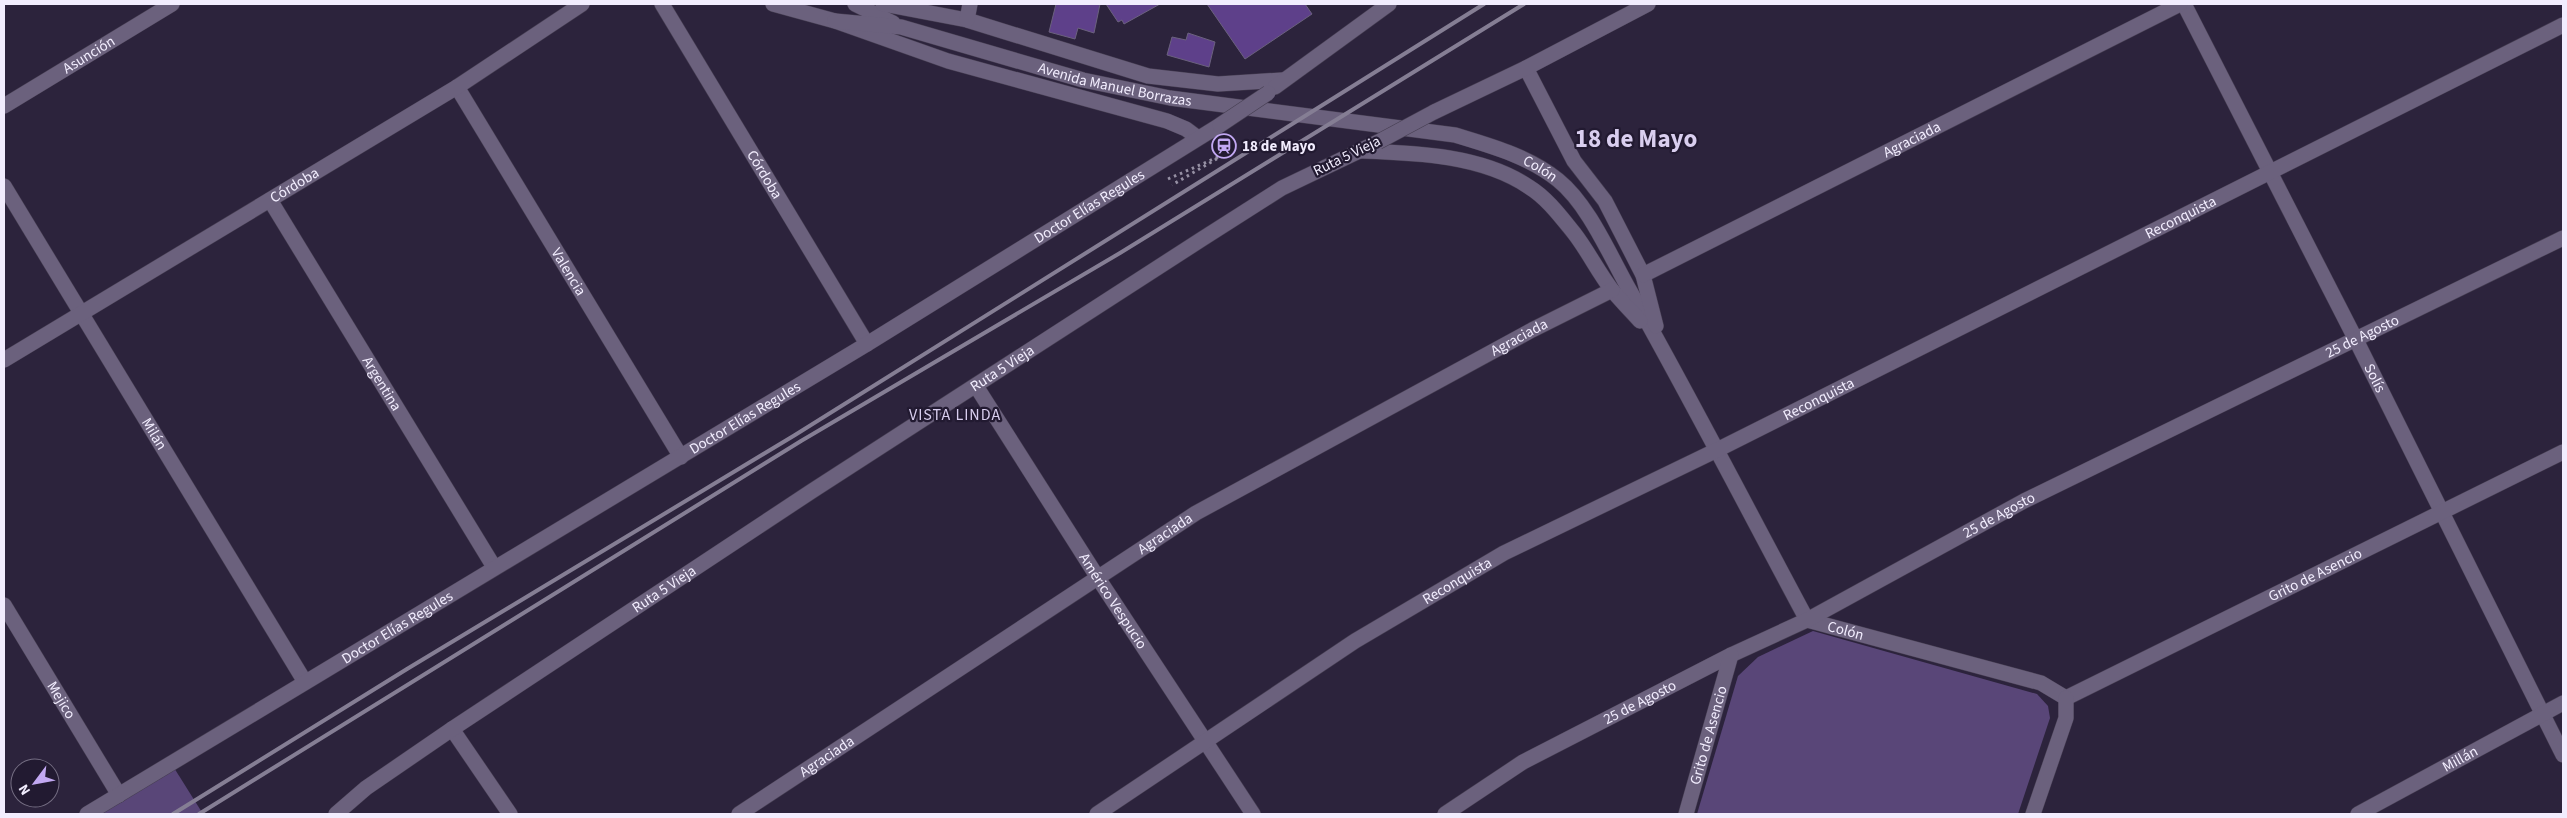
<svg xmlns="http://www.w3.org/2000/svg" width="2567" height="818" viewBox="0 0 2567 818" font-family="'Source Sans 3',sans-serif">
	<rect width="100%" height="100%" fill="#2c233c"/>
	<g fill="#594678">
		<path d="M1813 631 2037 694 2048 706 2050 718 2018 814H1697L1738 676 1758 657Z"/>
		<path d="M171 763 203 814H87Z"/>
	</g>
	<g fill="#5e408a" stroke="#6b617e">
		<path d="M1056 4H1100L1094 33 1078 28 1075 39 1049 32Z"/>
		<path d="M1106 4H1160L1124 24 1122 20 1118 22Z"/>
		<path d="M1207 4H1305L1312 14 1245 59Z"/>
		<path d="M1188 33 1215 42 1209 67 1167 55 1172 37 1186 40Z"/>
	</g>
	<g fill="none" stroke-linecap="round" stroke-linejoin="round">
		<g stroke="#463e52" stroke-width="16">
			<g id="minor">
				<path id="s1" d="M662 4 867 344"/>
				<path d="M773 4 835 21 948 61 1167 121 1186 129 1198 138"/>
				<path d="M855 4 893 23"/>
				<path d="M883 4 967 20 1148 76 1218 84 1282 80"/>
				<path id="s2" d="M2184 4 2356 340 2563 755"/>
				<path d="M967 20 970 4"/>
				<path id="s3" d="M835 21 901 27 1083 80 1170 98 1455 135C1491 146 1528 156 1558 180 1589 205 1610 256 1630 291 1691 399 1748 510 1807 620L2041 683 2066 698"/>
				<path d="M1526 68 1574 161 1605 201 1643 275 1656 326"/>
				<path id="s4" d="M457 87 681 457"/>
				<path d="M1275 87 1389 4"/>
				<path id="s5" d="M4 106 172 4"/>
				<path d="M1434 112 1526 68 1648 4"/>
				<path d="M1361 151C1416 153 1482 155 1529 187 1547 198 1561 217 1574 233 1588 251 1598 272 1612 290 1621 301 1631 311 1640 321"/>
				<path id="s6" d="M4 186 305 682"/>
				<path id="s7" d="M270 200 494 567"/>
				<path id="s8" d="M1643 275 2180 4"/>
				<path id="s9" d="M4 360 457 87 582 4"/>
				<path id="s10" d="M976 386 1098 578 1253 814"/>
				<path id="s11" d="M4 605 119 795"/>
				<path id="s12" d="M2066 698 2563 452"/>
				<path d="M452 729 510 814"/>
				<path id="s13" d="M87 814 867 344 1220 125"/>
				<path id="s14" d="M336 814 366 788 452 729 812 491 1202 239 1282 188 1378 142"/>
				<path id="s15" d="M739 814 1196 513 1532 330 1612 290"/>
				<path id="s16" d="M1097 814 1355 641 1504 553 1717 450 2563 25"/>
				<path id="s17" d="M1445 814 1523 762 1731 655 1807 620 2024 501 2563 238"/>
				<path id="s18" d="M1686 814 1731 655"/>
				<path d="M2033 814 2066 718V698"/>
				<path id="s19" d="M2358 814 2563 703"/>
			</g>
		</g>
		<path stroke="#9690a4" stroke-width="3" stroke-dasharray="2.5 4" stroke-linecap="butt" d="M1168 179 1225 154 1172 185"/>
		<use href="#minor" stroke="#6b617d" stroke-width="15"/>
		<g stroke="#857e94" stroke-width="4">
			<path d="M173 814 407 669 795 435 1484 4"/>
			<path d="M199 814 801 441 1120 253 1524 4"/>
		</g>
		<g stroke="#463e52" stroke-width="16" stroke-linecap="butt">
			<g id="minor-bridge">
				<path d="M1220 125 1268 93"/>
				<path d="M1378 142 1434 112"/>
			</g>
		</g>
		<use href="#minor-bridge" stroke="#6b617d" stroke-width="15"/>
	</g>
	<defs>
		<g id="station-ring" transform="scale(1.25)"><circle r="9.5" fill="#221a31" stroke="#c2a8f2" stroke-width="1.5"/><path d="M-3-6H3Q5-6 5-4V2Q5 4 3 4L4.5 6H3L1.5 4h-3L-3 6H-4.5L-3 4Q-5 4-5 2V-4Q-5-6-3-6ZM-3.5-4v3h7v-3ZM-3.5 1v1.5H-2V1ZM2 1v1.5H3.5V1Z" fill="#c2a8f2"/></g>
	</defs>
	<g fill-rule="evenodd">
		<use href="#station-ring" x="1224" y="146"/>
	</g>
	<g text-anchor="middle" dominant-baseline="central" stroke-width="4.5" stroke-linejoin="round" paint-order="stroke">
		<g font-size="15" fill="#f2edfe" stroke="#221a31">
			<text stroke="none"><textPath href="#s5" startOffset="99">Asunción</textPath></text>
			<text stroke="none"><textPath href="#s3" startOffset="288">Avenida Manuel Borrazas</textPath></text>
			<text stroke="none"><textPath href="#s8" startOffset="301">Agraciada</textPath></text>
			<text transform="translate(1347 156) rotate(-26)">Ruta 5 Vieja</text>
			<text stroke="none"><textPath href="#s3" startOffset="724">Colón</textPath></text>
			<text stroke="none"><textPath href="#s1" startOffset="199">Córdoba</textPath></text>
			<text stroke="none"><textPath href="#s9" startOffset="339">Córdoba</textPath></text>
			<text stroke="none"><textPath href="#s13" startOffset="1172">Doctor Elías Regules</textPath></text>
			<text stroke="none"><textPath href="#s16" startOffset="1239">Reconquista</textPath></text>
			<text stroke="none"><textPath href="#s4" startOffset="216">Valencia</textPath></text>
			<text stroke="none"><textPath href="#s17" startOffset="1035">25 de Agosto</textPath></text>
			<text stroke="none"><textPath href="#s15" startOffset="915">Agraciada</textPath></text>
			<text stroke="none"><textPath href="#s14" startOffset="802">Ruta 5 Vieja</textPath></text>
			<text stroke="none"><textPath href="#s2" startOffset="420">Solís</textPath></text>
			<text stroke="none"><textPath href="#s7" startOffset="215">Argentina</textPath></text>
			<text stroke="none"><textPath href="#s16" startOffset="834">Reconquista</textPath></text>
			<text stroke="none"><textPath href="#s13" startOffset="768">Doctor Elías Regules</textPath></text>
			<text stroke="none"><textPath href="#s6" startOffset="290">Milán</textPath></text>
			<text stroke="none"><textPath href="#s17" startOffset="630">25 de Agosto</textPath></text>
			<text stroke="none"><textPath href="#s15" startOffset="510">Agraciada</textPath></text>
			<text stroke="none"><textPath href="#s12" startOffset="278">Grito de Asencio</textPath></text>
			<text stroke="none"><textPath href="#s16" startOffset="429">Reconquista</textPath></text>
			<text stroke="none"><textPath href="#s14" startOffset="398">Ruta 5 Vieja</textPath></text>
			<text stroke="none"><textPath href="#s10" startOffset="255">Américo Vespucio</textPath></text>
			<text stroke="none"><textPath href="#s13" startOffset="362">Doctor Elías Regules</textPath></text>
			<text stroke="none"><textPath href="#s3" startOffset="1292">Colón</textPath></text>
			<text stroke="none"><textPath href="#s11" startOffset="111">Mejico</textPath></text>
			<text stroke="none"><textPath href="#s17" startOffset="225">25 de Agosto</textPath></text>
			<text stroke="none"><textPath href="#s18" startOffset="82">Grito de Asencio</textPath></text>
			<text stroke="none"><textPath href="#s15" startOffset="105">Agraciada</textPath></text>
			<text stroke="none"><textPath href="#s19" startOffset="116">Millán</textPath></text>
		</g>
		<g font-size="15" font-weight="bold" fill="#f2edfe" stroke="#221a31" text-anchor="start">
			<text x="1242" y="146">18 de Mayo</text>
		</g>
		<g font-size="16" letter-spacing="1" fill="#d9ceef" stroke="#221a31">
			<text x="955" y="415">VISTA LINDA</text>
		</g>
		<g font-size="25" font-weight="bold" fill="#d9ceef" stroke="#221a31">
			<text x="1636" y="139">18 de Mayo</text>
		</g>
	</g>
	<rect width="2567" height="818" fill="none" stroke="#f2edfe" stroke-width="10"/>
	<g transform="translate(35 783) rotate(238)"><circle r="24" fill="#221a31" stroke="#756e83"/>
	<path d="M0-4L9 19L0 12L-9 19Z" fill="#c2a8f2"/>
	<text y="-8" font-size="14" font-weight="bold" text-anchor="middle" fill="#f2edfe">N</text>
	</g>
</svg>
